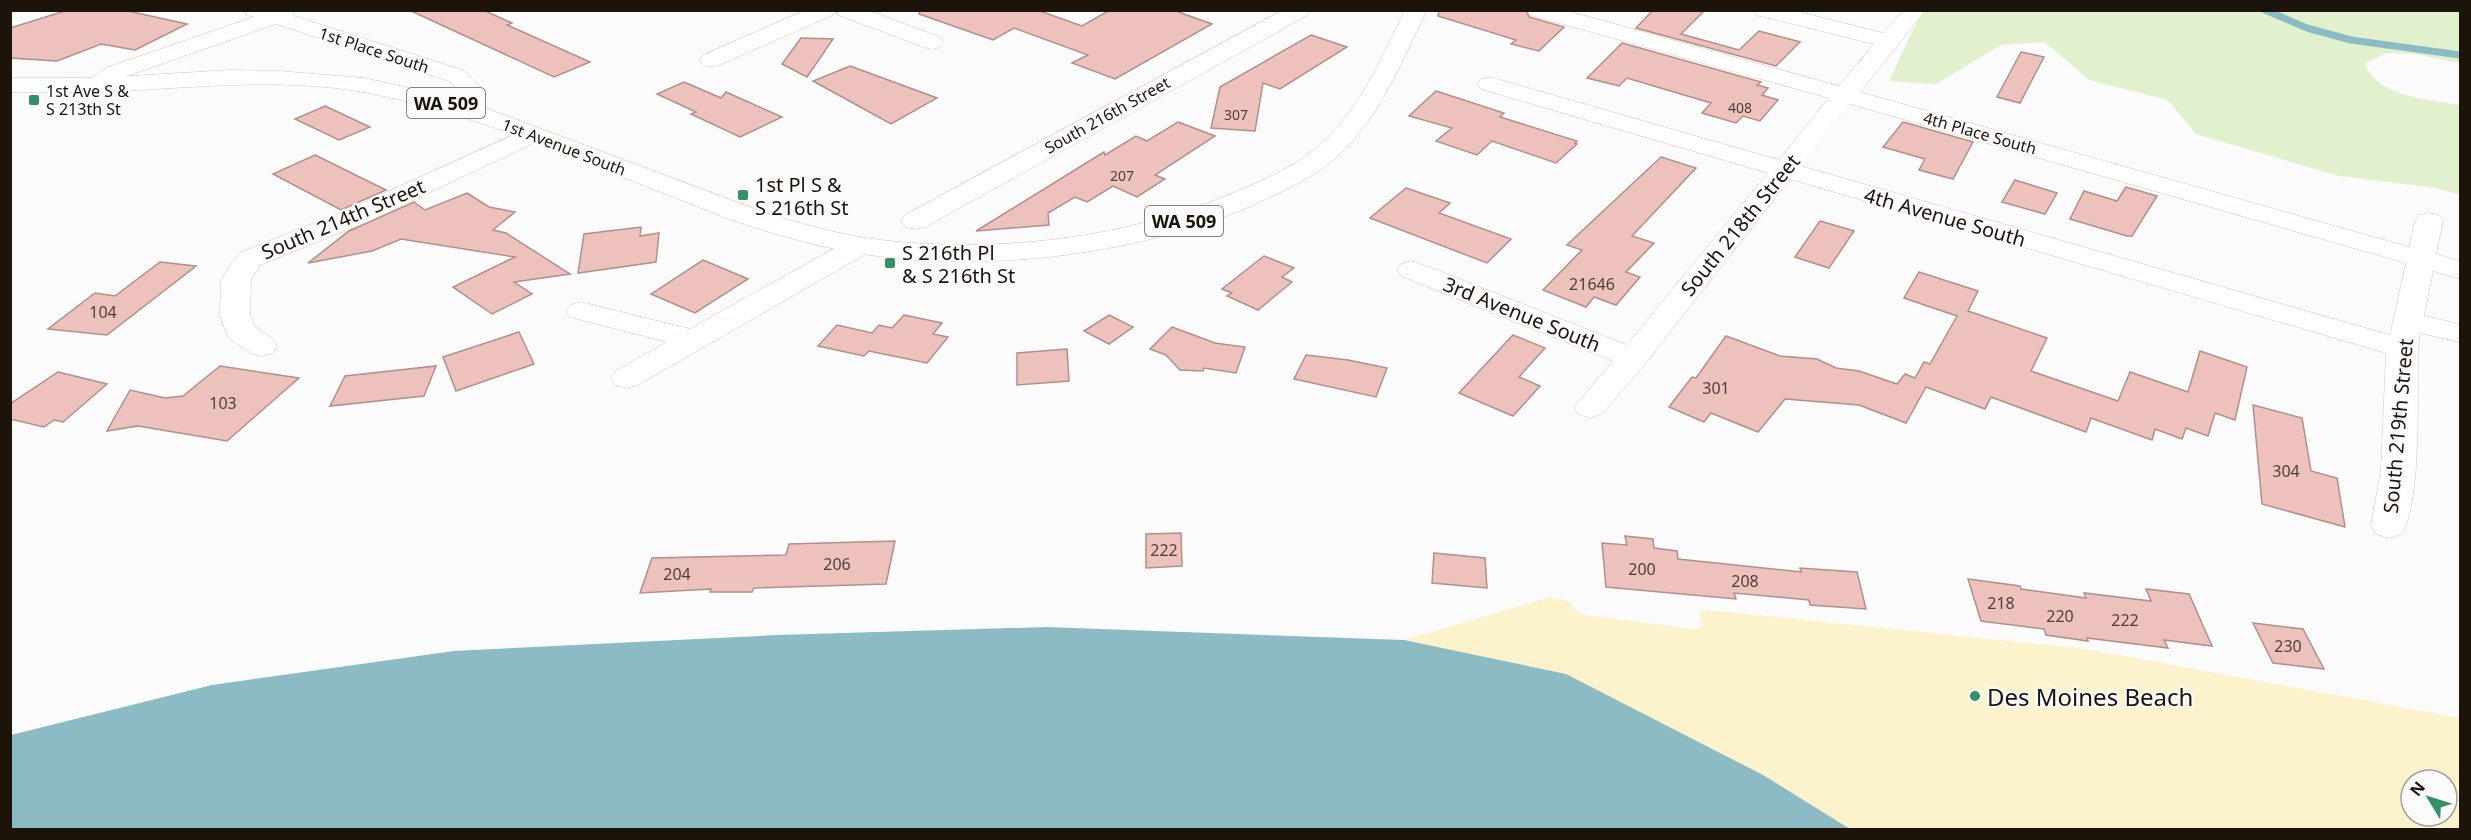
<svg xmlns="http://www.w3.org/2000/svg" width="2471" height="840" viewBox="0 0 2471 840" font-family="'Noto Sans',sans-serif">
	<rect width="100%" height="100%" fill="#fbfbfb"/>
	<path fill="#e1f0cd" d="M1922 11H2460V63L2414 54 2386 53 2365 63C2374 96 2431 100 2460 105V195L2436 188 2339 176 2196 134 2168 100 2089 80 2045 42 2001 45 1936 84 1889 81Z"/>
	<path fill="#fcf2cc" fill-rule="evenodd" d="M1550 597 1568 601 1574 609 1585 615 1694 629 1701 628 1702 626 1699 613 1707 610 2087 649 2460 718V829H1850L1763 775 1566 674 1404 640ZM2411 780H2447V816H2411Z"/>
	<path fill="#8dbbc4" d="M1046 627 1404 640 1566 674 1763 775 1850 829H11V735L212 685 454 651 777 635Z"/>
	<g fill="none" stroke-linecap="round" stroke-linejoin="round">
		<path stroke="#8dbbc4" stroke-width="7" d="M2265 10 2307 28 2351 40 2460 55"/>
	</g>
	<g fill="#edc2bd" stroke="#b18f8b" stroke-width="1.5">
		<path d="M68 10 128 11 187 24 135 50 101 44 57 61 10 58V28Z"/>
		<path d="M409 10H483L512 23 507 25 590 62 554 77Z"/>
		<path d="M920 10H1037L1082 26 1110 10H1173L1212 24 1115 79 1072 63 1088 55 1014 28 993 40 919 14Z"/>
		<path d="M1439 10H1526L1529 17 1564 27 1539 51 1511 44 1516 40 1438 16Z"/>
		<path d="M1653 10H1705L1681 34 1739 50 1759 31 1800 42 1776 66 1636 28Z"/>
		<path d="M1311 35 1347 47 1280 89 1263 83 1255 131 1211 128 1220 87Z"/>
		<path d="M801 38 833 39 807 77 782 64Z"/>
		<path d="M1622 43 1761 82 1757 85 1768 88 1762 95 1778 100 1760 121 1743 116 1736 123 1702 113 1711 103 1627 78 1619 86 1587 78Z"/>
		<path d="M2021 52 2044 57 2020 103 1997 97Z"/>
		<path d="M850 66 937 98 891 124 813 81Z"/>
		<path d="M684 82 721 98 726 92 782 117 740 137 691 114 696 112 657 94Z"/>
		<path d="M1436 91 1504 113 1500 117 1577 141 1575 143 1577 144 1556 163 1492 141 1477 155 1436 141 1452 128 1409 116Z"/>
		<path d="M325 106 370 127 339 140 295 119Z"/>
		<path d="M1178 122 1215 136 1155 175 1165 179 1137 197 1113 186 1087 202 1075 197 1048 213 1049 225 976 231 1104 152 1105 155 1136 136 1147 141Z"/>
		<path d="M1903 122 1973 142 1953 179 1919 170 1925 159 1883 147Z"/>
		<path d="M315 155 386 190 341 210 273 174Z"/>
		<path d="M1661 157 1696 168 1632 236 1654 243 1626 272 1640 277 1616 305 1594 297 1586 307 1543 290 1582 250 1567 245Z"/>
		<path d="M2015 180 2057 193 2045 214 2002 202Z"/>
		<path d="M2126 187 2157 196 2132 236H2127L2070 219 2084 191 2117 201Z"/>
		<path d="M1406 188 1450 203 1439 213 1511 239 1487 263 1370 218Z"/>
		<path d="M467 193 489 207 515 212 493 230 506 233 570 274 514 282 532 294 492 314 453 287 515 257 401 239 372 251 308 263 349 231 414 202 425 210Z"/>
		<path d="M1820 221 1854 231 1829 268 1795 257Z"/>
		<path d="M641 227 640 236 659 233 656 262 578 273 584 234Z"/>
		<path d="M1264 256 1294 268 1282 277 1292 282 1258 310 1227 296 1232 293 1222 289Z"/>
		<path d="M703 260 748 279 695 313 651 294Z"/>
		<path d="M160 262 196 266 107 335 48 329 95 293 115 296Z"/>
		<path d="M1919 272 1978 291 1968 311 2047 338 2031 371 2118 401 2130 372 2188 392 2200 351 2247 367 2235 420 2215 413 2208 436 2186 428 2182 439 2155 429 2152 440 2091 418 2086 432 1991 397 1985 409 1926 387 1906 423 1859 405 1785 399 1758 432 1711 413 1704 422 1669 407 1692 377 1696 378 1726 336 1780 356 1817 359 1836 368 1859 371 1897 384 1905 374 1915 378 1924 362 1930 364 1957 316 1904 298Z"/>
		<path d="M904 315 942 323 933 334 948 337 927 363 869 351 864 356 818 346 837 325 872 333 879 325 892 328Z"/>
		<path d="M1109 315 1133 327 1109 344 1084 331Z"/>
		<path d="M1172 327 1215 343 1245 347 1236 373 1204 368 1203 371 1180 370 1166 355 1150 349Z"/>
		<path d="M519 332 534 364 456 391 443 357Z"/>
		<path d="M1513 335 1545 348 1519 377 1540 386 1513 416 1459 393Z"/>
		<path d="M1067 349 1069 381 1017 385V353Z"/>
		<path d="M1306 355 1348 360 1387 368 1376 397 1294 379Z"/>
		<path d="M220 366 299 378 227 441 138 426 107 431 130 390 165 398 183 396Z"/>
		<path d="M436 366 424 396 330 406 345 376Z"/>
		<path d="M58 372 107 384 63 422 54 420 44 427 10 419V404Z"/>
		<path d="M2253 405 2302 418 2311 471 2337 478 2345 527 2262 504Z"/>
		<path d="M1181 533 1182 566 1146 568V534Z"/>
		<path d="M1625 536 1653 539 1654 548 1677 551 1678 559 1801 572 1800 568 1857 572 1866 609 1810 605 1809 600 1734 593 1736 599 1606 587 1602 543 1627 545Z"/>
		<path d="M895 541 886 584 754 588 752 592H710L711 589 640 593 652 558 786 555 789 544Z"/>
		<path d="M1434 553 1485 558 1487 588 1432 583Z"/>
		<path d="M1968 579 2020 586 2021 589 2086 598 2084 593 2151 601 2146 589 2189 594 2212 646 2164 640 2168 648 2087 638 2088 641 2046 635 2044 629 1981 621Z"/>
		<path d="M2253 623 2303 629 2324 669 2273 663Z"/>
	</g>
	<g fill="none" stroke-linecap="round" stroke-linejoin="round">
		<g stroke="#ddc4ad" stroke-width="1">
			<g id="minor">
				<path d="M245 10H292L294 16 465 71 480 86C478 103 462 114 446 110L443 105 456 88 449 81 276 24 124 77C112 85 103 94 88 90L84 85 88 80 108 67 254 17 247 15Z"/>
				<path d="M806 10H835L833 15 719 65 711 67 703 65 699 60 703 55Z"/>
				<path d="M836 10H867L940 37 943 42 940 47 932 49 924 47 838 15Z"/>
				<path d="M1283 10H1310L1308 15 925 227 915 229 905 227 901 221 905 215Z"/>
				<path d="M1528 10H1564L1839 86 1874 44 1756 15 1754 10H1792L1883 33 1904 10H1926L1860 92 2409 247 2415 221 2419 215 2429 213 2439 215 2443 221 2436 254 2460 261V279L2433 271 2424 316 2460 324V342L2420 333 2418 348C2417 392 2422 499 2402 534L2389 538 2376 534 2371 525 2381 470 2386 353 1790 179 1644 365 1602 414 1590 418 1578 414 1574 407 1613 361 1401 276 1397 270 1401 264 1411 261 1421 264 1627 345 1768 173 1481 89 1477 84 1481 79 1489 77 1497 79 1779 160 1829 98 1530 15ZM1850 104 2406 263 2390 335 1801 166Z"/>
				<path d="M531 127 540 130 544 135 540 140 369 221 260 265 251 280 250 315 255 327 273 339 277 346 273 353 262 356 251 353 230 339 226 332 220 315 221 280 239 253 349 209Z"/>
				<path d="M859 238 869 240 873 246 869 252 638 385 627 388 616 385 611 378 616 371 667 342 570 317 566 311 570 305 581 302 690 329 849 240Z"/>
			</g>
		</g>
		<g stroke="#ddc4ad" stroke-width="1">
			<path id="major" d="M1405 10H1427C1402 61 1380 117 1338 156 1314 178 1281 192 1251 206 1142 253 995 272 877 256 836 251 795 240 756 228 729 220 702 208 676 198 575 159 474 113 368 93 278 76 186 89 96 92 68 93 39 92 10 92V78H96L231 70 279 71 364 78 464 100 771 215C807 225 844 236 881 240 998 254 1130 238 1238 191 1267 179 1297 165 1321 144 1360 109 1382 57 1405 10Z"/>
		</g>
		<use href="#minor" fill="#fff" fill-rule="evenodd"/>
		<use href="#major" fill="#fff" fill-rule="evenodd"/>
	</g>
	<g fill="#359067" stroke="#fbfbfb" stroke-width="2">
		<rect x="28" y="94" width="12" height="12" rx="3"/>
		<rect x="737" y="189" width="12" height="12" rx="3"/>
		<rect x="884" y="257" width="12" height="12" rx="3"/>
		<circle cx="1975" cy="696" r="6"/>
	</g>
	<g text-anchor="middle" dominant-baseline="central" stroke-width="4.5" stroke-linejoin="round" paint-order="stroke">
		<g font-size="14" fill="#503f38">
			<text x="1740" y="107">408</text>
			<text x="1236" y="114">307</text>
			<text x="1122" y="175">207</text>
		</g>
		<g font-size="16" fill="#1c130b" stroke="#fbfbfb">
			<text transform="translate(374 50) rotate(18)">1st Place South</text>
			<text transform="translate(1107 115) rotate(-29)">South 216th Street</text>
			<text transform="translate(1980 133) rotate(16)">4th Place South</text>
			<text transform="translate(564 147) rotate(21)">1st Avenue South</text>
		</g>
		<g font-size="16" fill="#1c130b" stroke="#fbfbfb" text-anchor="start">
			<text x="46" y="91">1st Ave S &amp;<tspan x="46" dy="18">S 213th St</tspan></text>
		</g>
		<g font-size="16" fill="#503f38">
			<text x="1592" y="284">21646</text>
			<text x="103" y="312">104</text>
			<text x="1716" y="388">301</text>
			<text x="223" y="403">103</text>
			<text x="2286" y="471">304</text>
			<text x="1164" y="550">222</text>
			<text x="837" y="564">206</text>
			<text x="1642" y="569">200</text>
			<text x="677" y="574">204</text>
			<text x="1745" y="581">208</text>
			<text x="2001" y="603">218</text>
			<text x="2060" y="616">220</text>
			<text x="2125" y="620">222</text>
			<text x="2288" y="646">230</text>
		</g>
		<g fill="#fbfbfb" stroke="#5f5953" stroke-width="1.5">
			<rect x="407" y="88" width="78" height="30" rx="4.5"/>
			<rect x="1145" y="206" width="78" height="30" rx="4.5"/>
		</g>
		<g font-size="18" font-weight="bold" fill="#1c130b">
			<text x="446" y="103">WA 509</text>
			<text x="1184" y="221">WA 509</text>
		</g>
		<g font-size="20" fill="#1c130b" stroke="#fbfbfb" text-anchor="start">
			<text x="755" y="184">1st Pl S &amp;<tspan x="755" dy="23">S 216th St</tspan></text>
			<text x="902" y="252">S 216th Pl<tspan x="902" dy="23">&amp; S 216th St</tspan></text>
		</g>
		<g font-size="20" fill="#1c130b" stroke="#fbfbfb">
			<text transform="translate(1945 217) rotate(16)">4th Avenue South</text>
			<text transform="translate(343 219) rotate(-23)">South 214th Street</text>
			<text transform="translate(1740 225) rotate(-51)">South 218th Street</text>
			<text transform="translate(1522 314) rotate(22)">3rd Avenue South</text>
			<text transform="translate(2398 426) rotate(-85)">South 219th Street</text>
		</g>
		<g font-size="24" fill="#1c130b" stroke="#fbfbfb" text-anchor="start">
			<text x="1987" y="696">Des Moines Beach</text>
		</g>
	</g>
	<rect width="2471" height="840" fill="none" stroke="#1c130b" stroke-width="24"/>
	<g transform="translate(2429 798) rotate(308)"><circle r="28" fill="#fbfbfb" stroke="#a29e9b" stroke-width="1.5"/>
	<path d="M0-4.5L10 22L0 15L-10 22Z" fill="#359067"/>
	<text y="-9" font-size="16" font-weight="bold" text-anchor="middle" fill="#1c130b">N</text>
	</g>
</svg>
